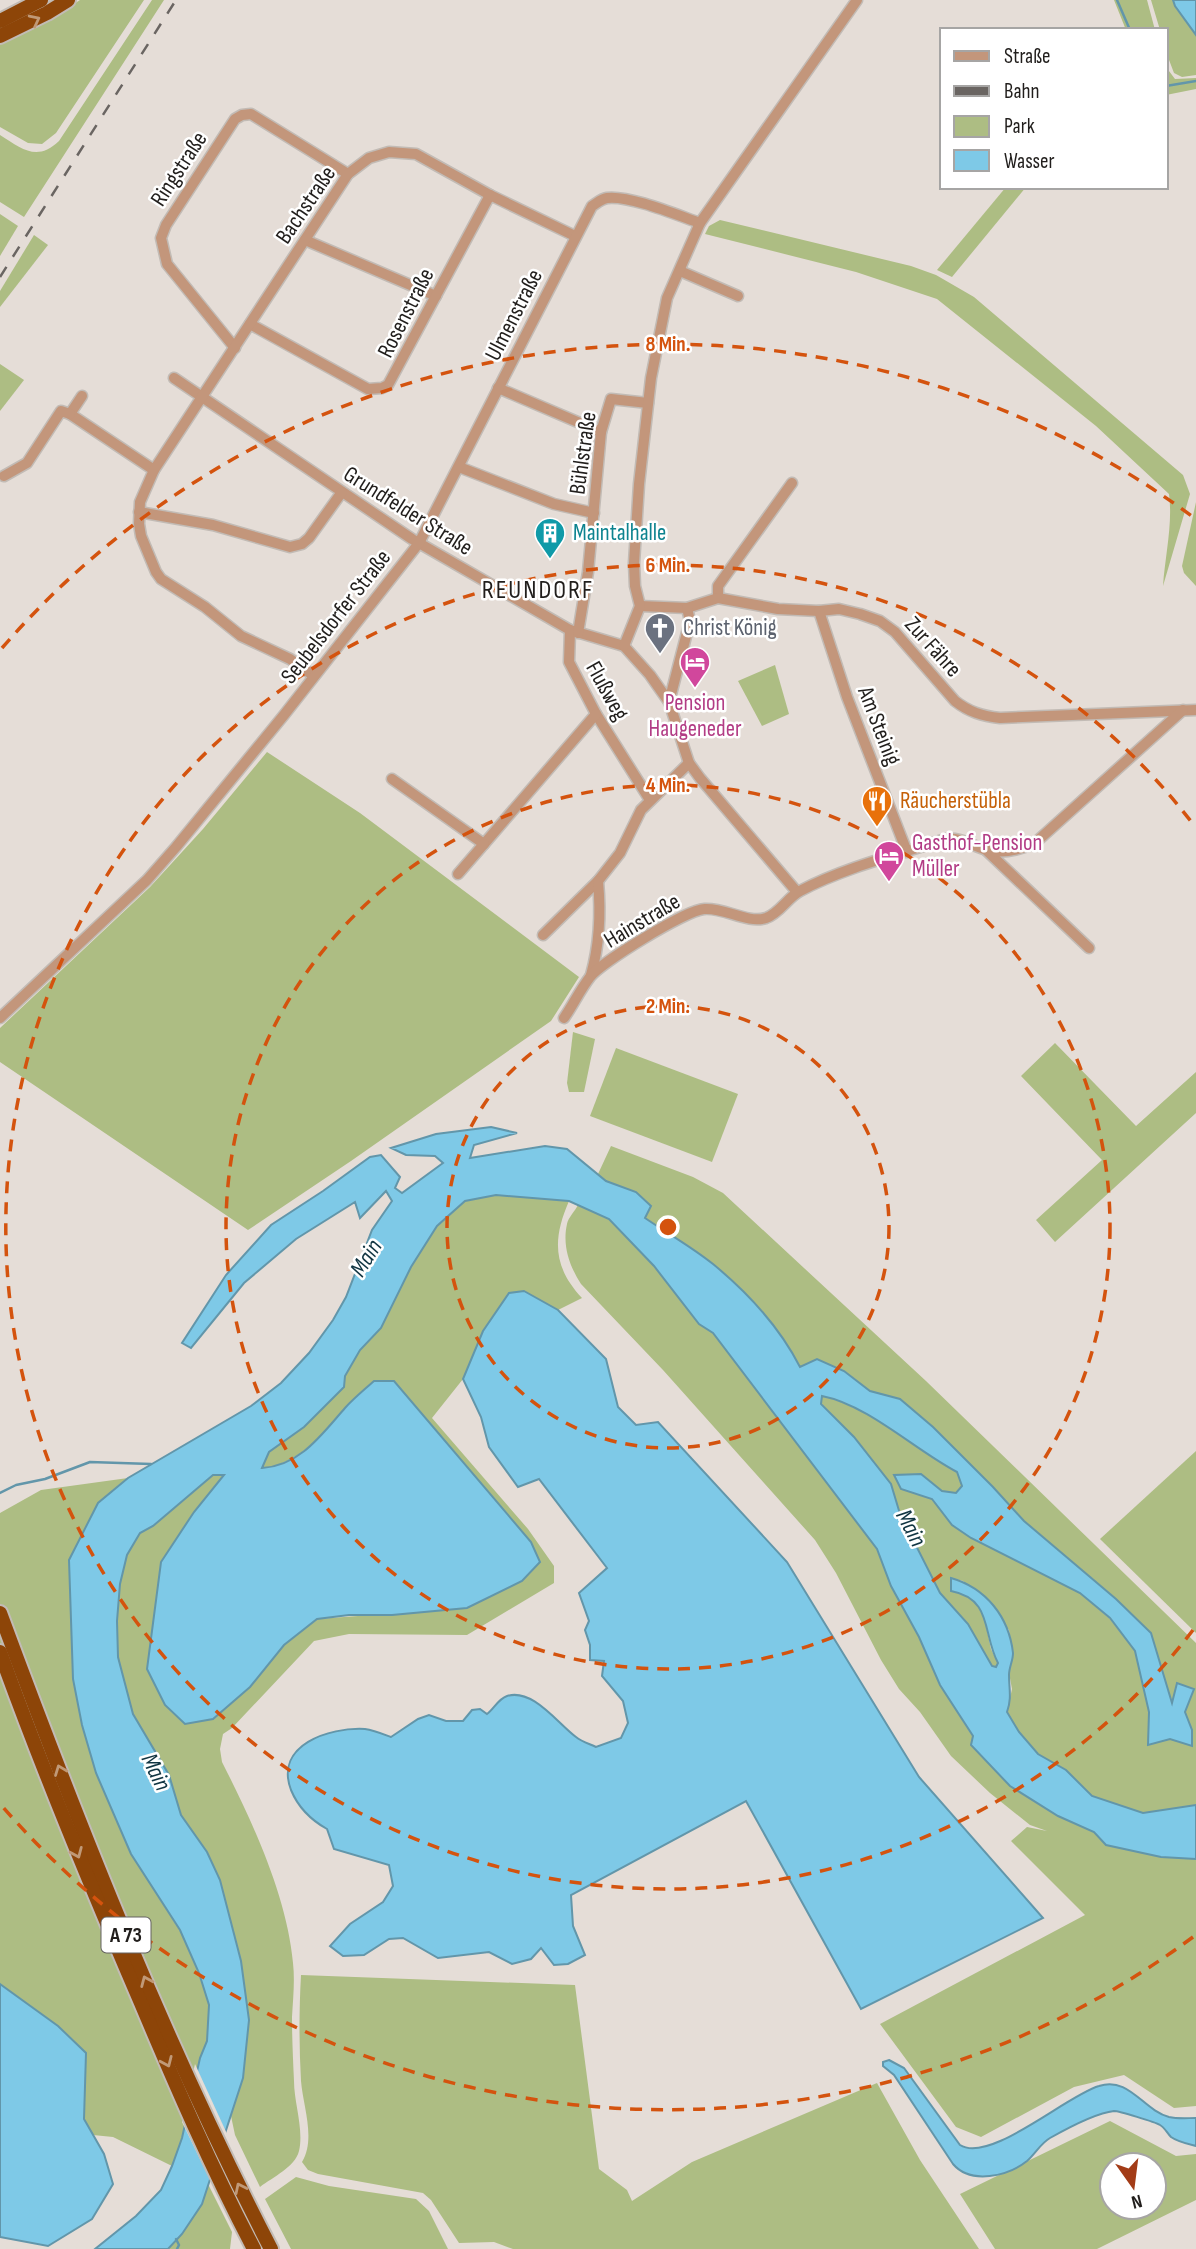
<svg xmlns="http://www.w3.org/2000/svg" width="1196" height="2249" viewBox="0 0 1196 2249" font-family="'Sofia Sans Condensed',sans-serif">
	<rect width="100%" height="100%" fill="#e5ddd7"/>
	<g fill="#adbd83" fill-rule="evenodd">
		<path d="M80 0H144L56 133 42 144 28 143 0 127V44L45 23Z"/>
		<path d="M152 0H164L24 217 0 202V135C22 149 37 162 59 141Z"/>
		<path d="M1114 0H1147L1155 30H1126Z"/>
		<path d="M1151 0H1173L1175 7 1196 35V75L1182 77 1174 73 1166 52V30H1160Z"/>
		<path d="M1166 67 1175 79 1196 78V89L1166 95Z"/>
		<path d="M1006 187H1026L952 277 937 270Z"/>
		<path d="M0 214 18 226 0 256Z"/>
		<path d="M720 220 911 266 936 275 974 297 1183 475 1190 494 1163 586C1165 556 1173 524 1169 494L1096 426 937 299 856 272 705 234 709 226Z"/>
		<path d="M34 235 48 245 0 307V291Z"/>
		<path d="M0 364 24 380 0 411Z"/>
		<path d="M1196 502V586L1184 573 1182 566Z"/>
		<path d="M775 665 789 714 762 726 738 681Z"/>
		<path d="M267 752 360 813 579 977 551 1021 351 1161 248 1230 0 1062V1028L150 887 203 829Z"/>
		<path d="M573 1032 595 1039 584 1092H569L567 1083Z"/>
		<path d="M1055 1043 1136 1126 1196 1072V1113L1055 1242 1036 1220 1102 1160 1021 1076Z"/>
		<path d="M616 1048 738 1094 712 1162 590 1116Z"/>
		<path d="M611 1146 693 1177 723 1193 926 1381 1196 1643V1805L1143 1813 1092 1796 1066 1770 1038 1754 1019 1732 1007 1712 1012 1689 1009 1673 1013 1657 1009 1630 963 1581 951 1578 963 1593 973 1599 983 1612 991 1649 998 1663 996 1667H992L968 1624 940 1593 900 1514 891 1484 854 1437 821 1403 822 1396C870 1407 914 1449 957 1472L963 1486 956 1493 942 1491 921 1474 895 1475 901 1489 932 1499 952 1525 971 1538 1079 1592 1110 1619 1135 1651 1149 1712 1148 1744 1170 1739 1192 1746V1730L1185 1712 1194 1689 1173 1706 1151 1633 1116 1599 1024 1521 993 1487 933 1427 900 1399 870 1391 844 1371 800 1368C766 1300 706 1259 645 1218L651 1206 636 1192 606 1181 598 1174Z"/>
		<path d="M496 1195 569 1201C553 1238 552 1266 582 1298L558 1310 524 1291 483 1331 463 1379 432 1418 528 1529 554 1566V1583L467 1635 349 1634 314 1641 232 1728 223 1734 220 1749 222 1762C252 1821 287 1896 293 1963 295 1981 293 1999 292 2017 292 2038 293 2060 294 2081 294 2103 304 2129 299 2151 295 2167 273 2177 260 2187L235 2135 231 2116 243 2078 249 2020 241 1961 220 1880 206 1851 181 1815 169 1775 133 1714 118 1657 117 1621 120 1584 127 1555 140 1533 153 1526 213 1475H224L195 1512 161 1563 147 1669 250 1687 284 1645 317 1619 467 1608 374 1381C364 1390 354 1398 345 1408 319 1437 302 1462 261 1469L269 1452 304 1427 345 1376 360 1350 381 1328 411 1267 437 1226 465 1201Z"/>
		<path d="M578 1205 609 1219 654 1266 699 1324 713 1332 857 1521 877 1549 891 1586 919 1637 940 1685 973 1737 971 1745 1010 1786 1058 1816 1095 1832 1106 1845 1161 1857 1196 1859V2106L1174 2108 1124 2075 1074 2087 981 2137 956 2127 880 2024 1085 1915 1011 1841 1027 1827 1047 1831 1030 1825 990 1793 951 1756 920 1712 899 1689 881 1660 836 1573 815 1540 663 1370 581 1284C570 1267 562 1246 567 1224 568 1218 575 1211 578 1205Z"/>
		<path d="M1196 1451V1633L1100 1539Z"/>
		<path d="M128 1478 98 1503 131 1854 180 1931 199 1973 209 2005 207 2041 201 2057 182 2139 172 2166 113 2137 93 2135 83 2119 86 2053 58 2026 0 1984V1513L41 1490Z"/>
		<path d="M301 1975 575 1985 599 2169 627 2190 632 2201 692 2162 877 2083 920 2160 979 2249H513L494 2242 459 2243 431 2200 423 2193 318 2174 308 2170 302 2162C316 2139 303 2106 301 2081 299 2046 299 2010 301 1975Z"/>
		<path d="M1110 2121 1176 2156 1196 2154V2200L1097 2249H995L960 2194ZM1154 2165V2207H1112V2165Z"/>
		<path d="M296 2177 329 2186 416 2199 429 2211 448 2249H291L265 2199Z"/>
		<path d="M208 2184 232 2232 230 2249H168C186 2229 200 2210 208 2184Z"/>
	</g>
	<g fill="#7ec9e7" stroke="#6296aa" stroke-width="2">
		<path d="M1173 0H1196V35L1175 6Z"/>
		<path d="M491 1127 517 1133 474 1145 470 1158 545 1146 567 1149 606 1181 636 1192 651 1206 645 1218C667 1233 692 1247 713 1264 747 1292 780 1328 800 1367L817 1359 844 1371 870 1391 900 1399 933 1427 993 1487 1024 1521 1116 1599 1151 1633 1172 1703 1177 1683 1194 1689 1185 1712 1192 1730V1746L1170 1739 1148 1745 1149 1712 1135 1651 1110 1618 1080 1593 971 1538 952 1525 932 1499 901 1489 894 1475 921 1474 942 1491 956 1493 962 1486 957 1472C915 1450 868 1405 822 1396L821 1404 854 1437 891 1484 900 1514 940 1593 968 1624 992 1666 996 1667 998 1663C982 1633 993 1599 951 1591V1578C986 1588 1009 1617 1013 1653 1013 1661 1009 1667 1009 1675 1009 1689 1012 1698 1007 1712L1019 1732 1038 1754 1066 1770 1092 1796 1143 1813 1196 1805V1859L1161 1857 1106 1845 1094 1832 1058 1816 1010 1786 971 1745 973 1736 940 1685 919 1637 891 1586 877 1549 713 1333 699 1324 654 1266 609 1219 569 1201 496 1195 465 1201 437 1226 411 1267 381 1328 360 1350 345 1376 344 1387 304 1427 269 1452 262 1468C300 1466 322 1434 345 1408 354 1398 364 1390 374 1381H394L531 1542 540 1562 522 1581 467 1608 392 1615H349L317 1619 284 1645 250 1687 213 1719 185 1724 165 1705 147 1669 161 1562 194 1512 224 1475H213L153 1526 140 1533 127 1555 120 1584 117 1621 118 1657 133 1714 169 1775 181 1815 207 1852 220 1880 241 1961 249 2020 243 2078 202 2204 182 2234 168 2249H95L136 2216 161 2190 172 2166 182 2138 200 2058 207 2041 209 2005 199 1973 180 1930 131 1854 96 1773 82 1725 73 1679 69 1560 98 1503 128 1478 251 1406 281 1383 309 1353 333 1320 346 1297 372 1230 392 1201 386 1191 360 1218 355 1202 296 1239 244 1283 191 1348 182 1343 226 1275 271 1225 323 1191 370 1157 381 1155 400 1177 395 1188 402 1193 443 1163 435 1156 406 1155 391 1148 436 1134Z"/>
		<path d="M524 1291 558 1310 606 1359 618 1407 636 1425 658 1422 787 1562 919 1777 1043 1918 861 2009 746 1801 571 1895 573 1926 585 1955 568 1964 554 1965 541 1948 531 1959 512 1964 489 1952 438 1958 403 1938 389 1939 364 1955 343 1956 330 1946 350 1924 383 1902 393 1886 389 1865 334 1849 327 1829C311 1820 298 1807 291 1790 274 1745 329 1727 365 1729 373 1730 383 1734 391 1737L418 1719 429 1715 446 1721H463L472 1710 480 1709 487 1714C494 1709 498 1699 507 1696 533 1688 558 1724 576 1737 582 1742 590 1744 596 1747L621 1738 628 1723 623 1701 602 1676 604 1661 590 1660V1645L585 1630 589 1621 579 1593 607 1568 539 1479 518 1487 489 1447 481 1417 463 1379 483 1331 509 1293Z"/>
		<path d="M0 1984 58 2026 86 2053 84 2119 104 2154 113 2184 92 2219 48 2246 0 2237Z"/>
		<path d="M889 2060 904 2068 960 2145C990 2164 1067 2095 1099 2086 1129 2076 1143 2110 1169 2117 1178 2119 1187 2118 1196 2118V2146C1188 2144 1178 2142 1171 2137 1167 2133 1165 2128 1160 2125 1155 2122 1119 2111 1114 2111 1096 2113 1066 2129 1050 2138 1041 2143 1035 2154 1027 2161 1008 2176 971 2185 953 2164L894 2075 883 2066V2062Z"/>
	</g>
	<path fill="#e5ddd7" d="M195 2064 228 2136 212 2184 182 2122Z"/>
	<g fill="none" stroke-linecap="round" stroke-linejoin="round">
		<g stroke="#6296aa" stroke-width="2.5">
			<path d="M1117 0 1130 30"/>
			<path d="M1166 86 1196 81"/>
			<path d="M0 1493 16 1485 45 1479 90 1462 151 1464"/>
			<path d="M176 2239 179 2245 177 2249"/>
		</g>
		<g stroke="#c2bbb5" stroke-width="13">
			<g id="minor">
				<path d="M305 240 436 296"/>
				<path d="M680 271 738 296"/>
				<path d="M250 324 368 389 382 388 388 385 490 195"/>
				<path d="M235 348 167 264 161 238 166 225 235 119 242 115 251 114 348 174"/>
				<path d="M174 378 412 539 570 630 624 646 650 675 669 702 689 763 700 778 797 892"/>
				<path d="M498 388 601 432"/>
				<path d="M82 396 70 414 154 470"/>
				<path d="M459 467 554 504 594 513"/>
				<path d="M4 476 27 463 61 411 70 414"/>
				<path d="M139 512 213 525 290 547 302 544 309 538 342 492"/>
				<path d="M718 598V586L792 483"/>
				<path d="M640 606 687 608 718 598 778 609 819 611 839 609 860 614 880 621 895 632 955 701C969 712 982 716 1000 718L1196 710"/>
				<path d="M819 611 847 697 907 852"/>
				<path d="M570 630 569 662 596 714 650 800"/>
				<path d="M578 633 588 572 601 432 611 399 648 403"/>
				<path d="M624 646 640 606 635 586 634 563 639 484 651 378 667 298 700 223 857 0"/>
				<path d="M314 676 290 659 241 636 205 607 161 579 156 572 141 536 139 524 140 502 154 470 348 174 369 158 389 152 416 154 490 195 575 236"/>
				<path d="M669 702 690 621 687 608"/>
				<path d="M392 779 484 844 596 714"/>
				<path d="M987 851 1089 948"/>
				<path d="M458 874 484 844"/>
				<path d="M543 935 598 881 620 853 641 810 689 763"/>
				<path d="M591 975C600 943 601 914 598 881"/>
				<path d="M0 1018 147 880 176 847 284 715 419 543 592 206C597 203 601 199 607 198 629 195 677 215 700 223"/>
				<path d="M564 1018C573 1005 580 990 590 977 600 963 686 910 704 909 724 907 747 924 766 918 780 913 787 898 800 891 843 868 899 854 946 839 960 837 971 845 984 849 1001 855 1019 850 1035 843L1183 710"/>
			</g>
		</g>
		<g stroke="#c2bbb5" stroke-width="18">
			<g id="highway">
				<path d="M0 21 41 0"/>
				<path d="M0 36 47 13 68 0"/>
				<path d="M0 1613C80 1829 165 2044 271 2249"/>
				<path d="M0 1652C43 1771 91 1887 141 2003 176 2086 212 2169 254 2249"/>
			</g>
		</g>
		<use href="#minor" stroke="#c3967b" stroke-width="10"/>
		<use href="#highway" stroke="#8d4508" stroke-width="14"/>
		<path stroke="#6a6562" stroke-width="2.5" stroke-dasharray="12 12" stroke-linecap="butt" d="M0 277 176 0"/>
	</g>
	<defs><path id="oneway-chevron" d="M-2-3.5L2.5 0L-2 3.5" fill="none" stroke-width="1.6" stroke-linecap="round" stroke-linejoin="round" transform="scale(1.75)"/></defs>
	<g stroke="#c09977">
		<use href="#oneway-chevron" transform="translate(35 20) rotate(-27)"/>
		<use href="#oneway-chevron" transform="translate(60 1770) rotate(-111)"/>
		<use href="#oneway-chevron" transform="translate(77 1853) rotate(67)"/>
		<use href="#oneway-chevron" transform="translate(146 1981) rotate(-113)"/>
		<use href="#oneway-chevron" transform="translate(167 2062) rotate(66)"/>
		<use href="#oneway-chevron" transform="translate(240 2188) rotate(-116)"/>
	</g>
	<g fill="none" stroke="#d4530e" stroke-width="3.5" stroke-dasharray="12 9">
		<circle cx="668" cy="1227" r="221"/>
		<circle cx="668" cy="1227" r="442"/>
		<path d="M1193 1630A662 662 0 1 1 1193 824"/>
		<path d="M1193 1937A883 883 0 0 1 2 1806M2 648A883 883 0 0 1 1193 517"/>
	</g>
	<defs>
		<g id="building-pin" transform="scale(1.575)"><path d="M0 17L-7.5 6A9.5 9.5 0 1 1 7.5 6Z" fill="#0f9aa8" stroke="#fff"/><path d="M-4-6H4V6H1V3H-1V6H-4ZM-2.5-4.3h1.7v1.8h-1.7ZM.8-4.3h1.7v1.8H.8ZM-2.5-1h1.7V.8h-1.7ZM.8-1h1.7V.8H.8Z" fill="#fff"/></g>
		<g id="church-pin" transform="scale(1.575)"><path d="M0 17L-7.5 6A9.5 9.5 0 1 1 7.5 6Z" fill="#6b7280" stroke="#fff"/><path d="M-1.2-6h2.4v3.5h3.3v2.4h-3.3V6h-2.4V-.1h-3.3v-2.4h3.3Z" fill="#fff"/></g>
		<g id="hotel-pin" transform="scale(1.575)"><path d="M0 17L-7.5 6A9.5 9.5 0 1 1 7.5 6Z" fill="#d1479c" stroke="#fff"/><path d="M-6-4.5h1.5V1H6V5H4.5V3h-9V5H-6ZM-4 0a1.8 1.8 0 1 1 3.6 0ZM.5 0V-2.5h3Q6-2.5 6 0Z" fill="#fff"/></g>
		<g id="restaurant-pin" transform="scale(1.575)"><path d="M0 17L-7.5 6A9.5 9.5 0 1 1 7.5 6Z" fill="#e8710a" stroke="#fff"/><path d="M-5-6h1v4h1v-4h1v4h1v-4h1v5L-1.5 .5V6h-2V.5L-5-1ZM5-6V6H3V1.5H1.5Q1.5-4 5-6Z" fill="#fff"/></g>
	</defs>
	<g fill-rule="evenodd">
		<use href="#building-pin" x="550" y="533"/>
		<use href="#church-pin" x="660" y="628"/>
		<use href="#hotel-pin" x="695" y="662"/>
		<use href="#restaurant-pin" x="877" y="801"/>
		<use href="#hotel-pin" x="889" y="856"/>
	</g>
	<g text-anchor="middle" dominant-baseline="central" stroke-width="5" stroke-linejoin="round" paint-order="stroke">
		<rect fill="#fff" stroke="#646260" stroke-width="2" x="101.5" y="1917.5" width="49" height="35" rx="5"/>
		<g font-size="21" font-weight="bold" fill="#211e1c">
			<text x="126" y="1935">A 73</text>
		</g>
		<g font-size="23" fill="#211e1c" stroke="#fff">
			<text transform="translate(179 169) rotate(-57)">Ringstraße</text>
			<text transform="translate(306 205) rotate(-56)">Bachstraße</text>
			<text transform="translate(406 313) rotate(-63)">Rosenstraße</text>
			<text transform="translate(514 315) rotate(-63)">Ulmenstraße</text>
			<text transform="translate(583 453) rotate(-82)">Bühlstraße</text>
			<text transform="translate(408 511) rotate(32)">Grundfelder Straße</text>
			<text transform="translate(336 617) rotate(-52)">Seubelsdorfer Straße</text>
			<text transform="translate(933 647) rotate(48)">Zur Fähre</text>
			<text transform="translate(607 691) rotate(61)">Flußweg</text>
			<text transform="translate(879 726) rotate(69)">Am Steinig</text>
			<text transform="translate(642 921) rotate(-31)">Hainstraße</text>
		</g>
		<g font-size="23" fill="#0d838f" stroke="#fff" text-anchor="start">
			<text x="573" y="533">Maintalhalle</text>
		</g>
		<g font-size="23" fill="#5b616d" stroke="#fff" text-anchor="start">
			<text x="683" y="628">Christ König</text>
		</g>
		<g font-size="23" fill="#b23c85" stroke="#fff">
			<text x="695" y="703">Pension<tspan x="695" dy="26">Haugeneder</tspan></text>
			<text x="912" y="843" text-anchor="start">Gasthof-Pension<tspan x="912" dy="26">Müller</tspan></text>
		</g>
		<g font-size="23" fill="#c56008" stroke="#fff" text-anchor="start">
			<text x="900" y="801">Räucherstübla</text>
		</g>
		<g font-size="24" font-style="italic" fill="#113542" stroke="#fff">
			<text transform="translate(366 1258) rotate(-58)">Main</text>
			<text transform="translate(911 1528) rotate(62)">Main</text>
			<text transform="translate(156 1772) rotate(64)">Main</text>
		</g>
		<g font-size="26" letter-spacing="2" fill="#211e1c" stroke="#fff">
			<text x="538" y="590">REUNDORF</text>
		</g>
	</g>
	<circle cx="668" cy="1227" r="10" fill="#d4530e" stroke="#fff" stroke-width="3.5"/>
	<g font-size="21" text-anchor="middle" font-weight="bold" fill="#d4530e" stroke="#fff" stroke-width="5" stroke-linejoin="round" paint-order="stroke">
		<text x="668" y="351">8 Min.</text>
		<text x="668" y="572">6 Min.</text>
		<text x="668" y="792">4 Min.</text>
		<text x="668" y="1013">2 Min.</text>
	</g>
	<rect x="940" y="28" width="228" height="161" fill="#ffffff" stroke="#a6a5a4" stroke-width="2"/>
	<rect x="954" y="51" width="35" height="10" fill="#c3967b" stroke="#a6a5a4" stroke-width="2"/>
	<text x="1004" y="63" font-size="21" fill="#211e1c">Straße</text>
	<rect x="954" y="86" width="35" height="10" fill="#6a6562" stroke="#a6a5a4" stroke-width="2"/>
	<text x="1004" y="98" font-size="21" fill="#211e1c">Bahn</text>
	<rect x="954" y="116" width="35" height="21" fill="#adbd83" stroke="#a6a5a4" stroke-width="2"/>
	<text x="1004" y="133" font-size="21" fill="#211e1c">Park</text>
	<rect x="954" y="150" width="35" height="21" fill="#7ec9e7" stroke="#a6a5a4" stroke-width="2"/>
	<text x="1004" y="168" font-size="21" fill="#211e1c">Wasser</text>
	<g transform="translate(1133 2186) rotate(166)"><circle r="33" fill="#ffffff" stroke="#a6a5a4" stroke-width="2"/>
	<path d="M0-5L12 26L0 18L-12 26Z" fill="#a33c17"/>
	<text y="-10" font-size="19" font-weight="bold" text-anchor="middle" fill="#211e1c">N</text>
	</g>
</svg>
